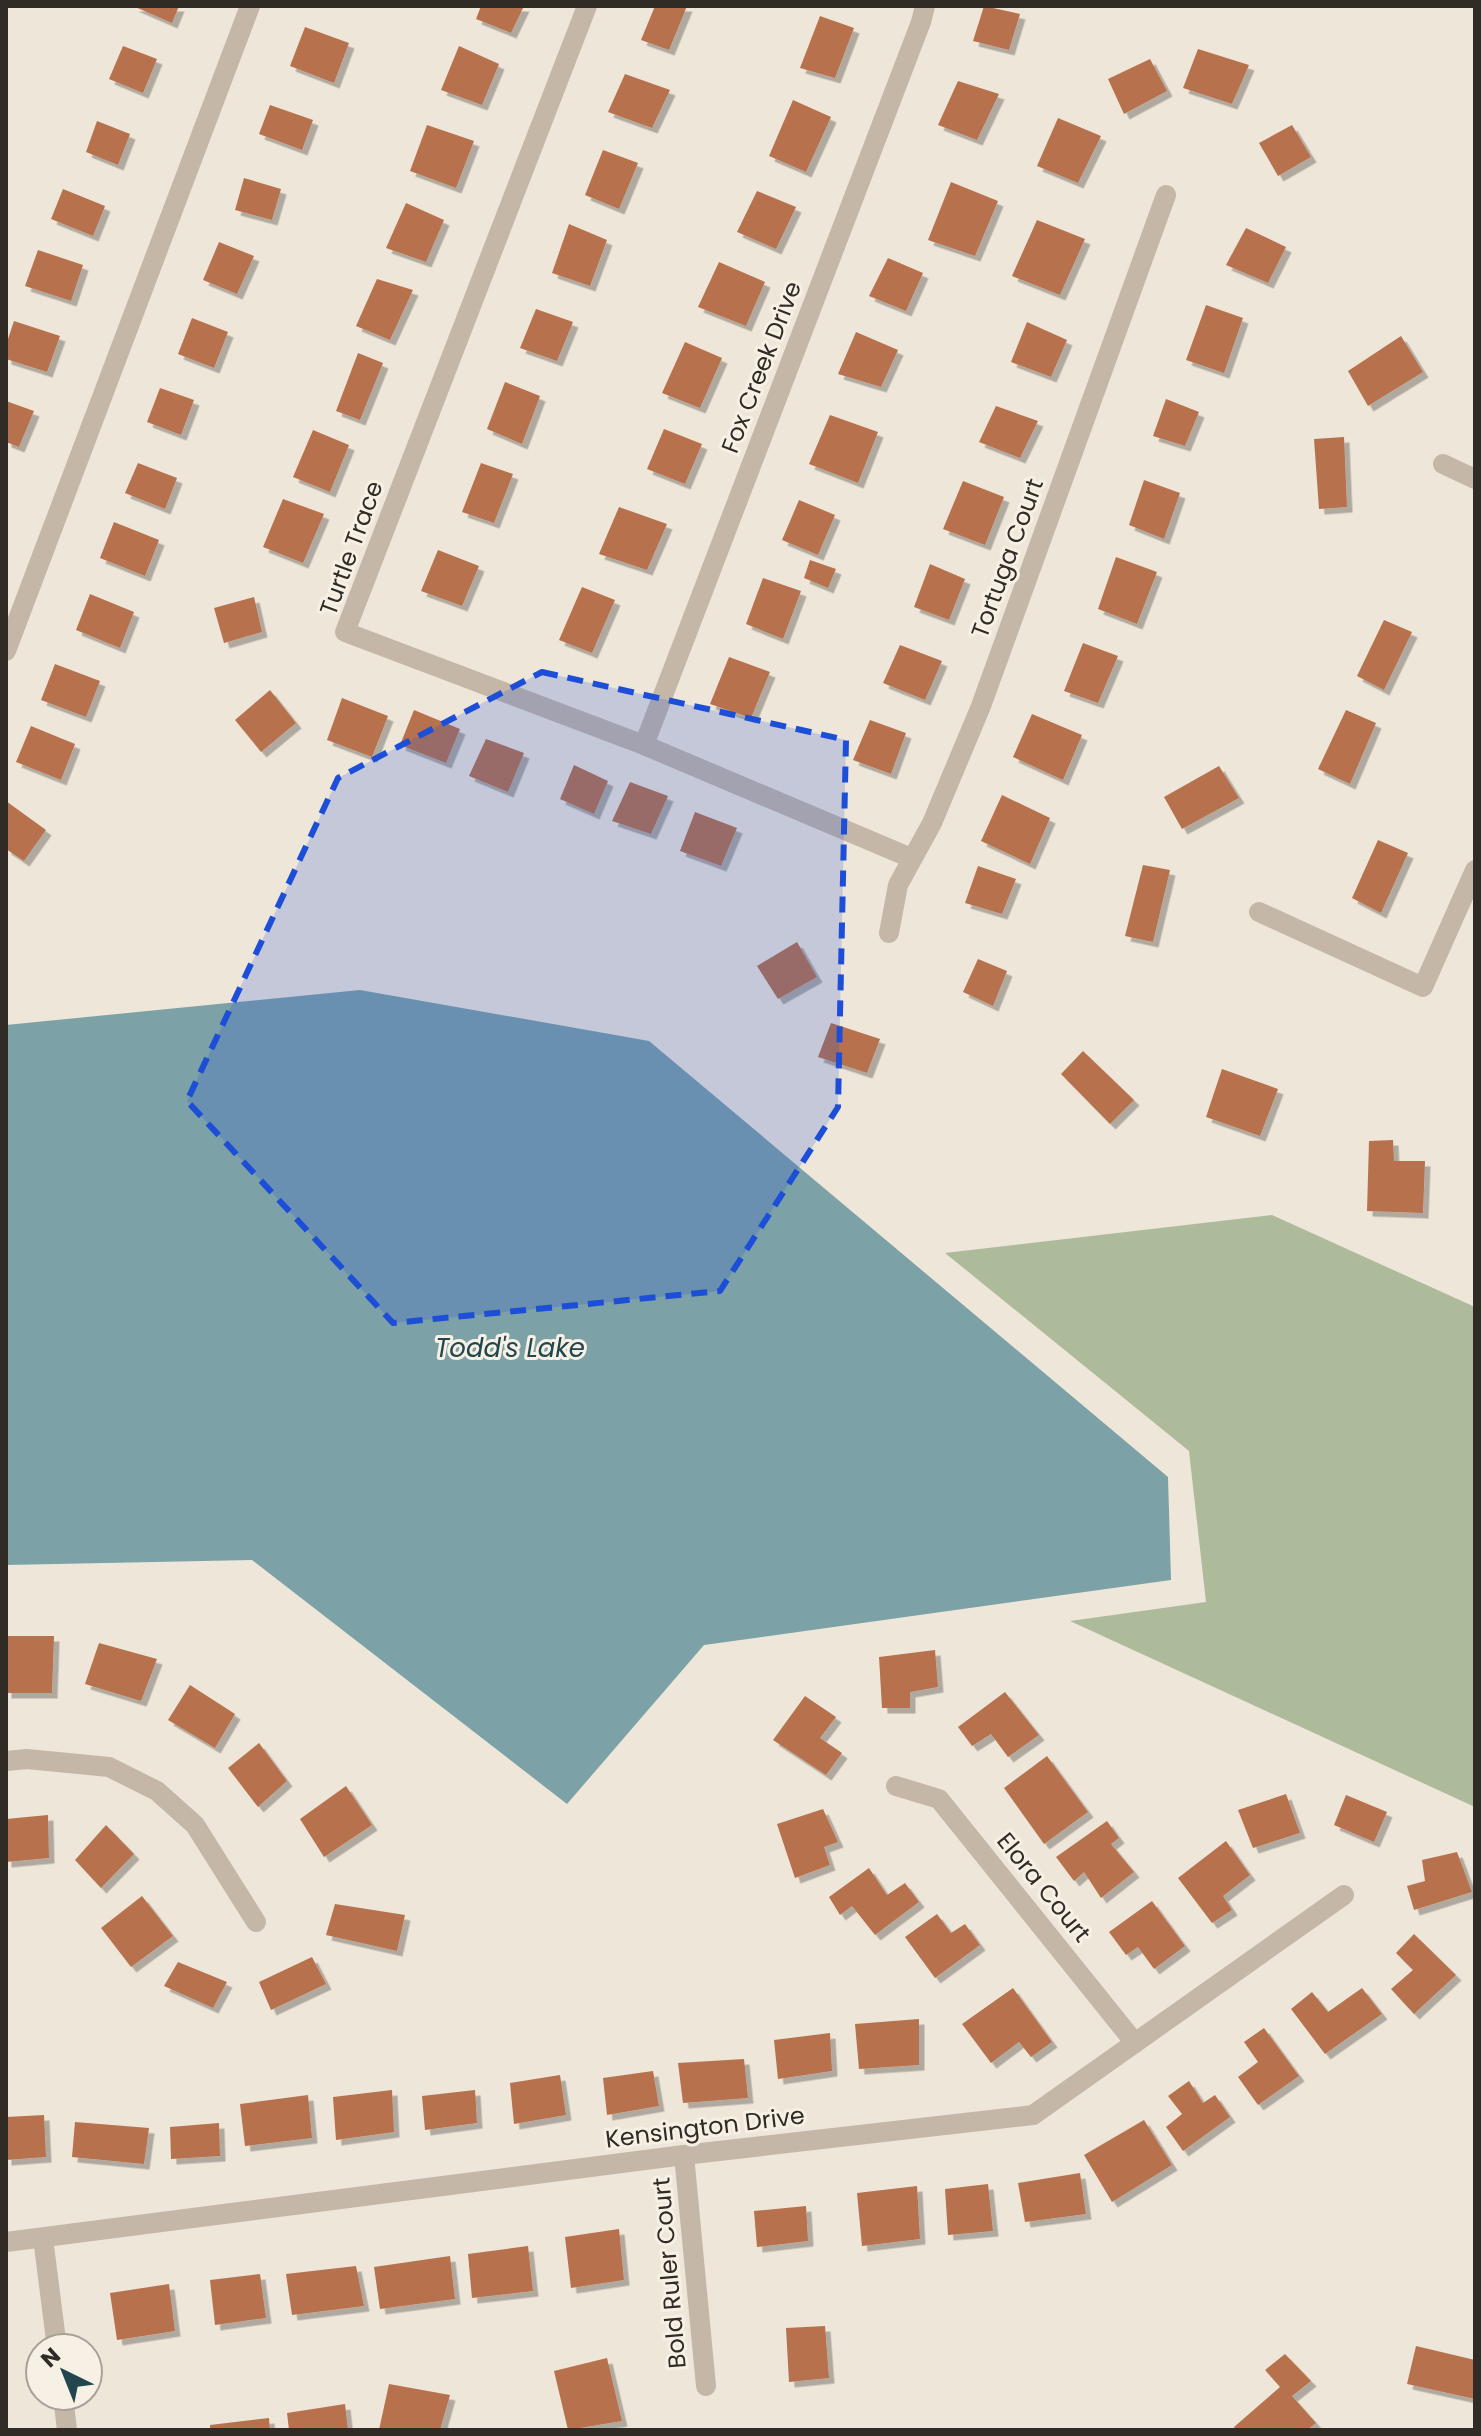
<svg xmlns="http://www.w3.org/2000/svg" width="1481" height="2436" viewBox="0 0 1481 2436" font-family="Poppins,sans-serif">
	<defs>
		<filter id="shadow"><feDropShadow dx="5.5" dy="5.5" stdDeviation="0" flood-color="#0004"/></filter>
	</defs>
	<rect width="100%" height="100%" fill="#eee6d9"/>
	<path fill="#adbb9b" d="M1272 1215 1475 1307V1807L1070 1621 1206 1602 1189 1451 945 1253Z"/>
	<path fill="#7ca1a7" d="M360 990 649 1041 1168 1477 1171 1580 704 1645 567 1804 252 1560 6 1565V1025Z"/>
	<g fill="#b7724e" filter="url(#shadow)">
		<path d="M133 6H179L172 23Z"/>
		<path d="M481 6H524L511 33 476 19Z"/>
		<path d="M655 6H687L669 50 641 40Z"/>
		<path d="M984 6 1020 14 1009 50 973 41Z"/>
		<path d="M820 16 854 28 835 78 800 68Z"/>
		<path d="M305 27 349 43 334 83 290 66Z"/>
		<path d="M123 46 157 59 143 93 109 79Z"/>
		<path d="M459 46 499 64 482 105 441 90Z"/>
		<path d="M1198 49 1249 65 1232 104 1183 88Z"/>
		<path d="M1150 59 1167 91 1124 114 1108 79Z"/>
		<path d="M625 74 670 90 652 128 608 112Z"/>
		<path d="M958 81 999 94 977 140 938 125Z"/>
		<path d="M793 100 831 117 806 172 769 156Z"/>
		<path d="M270 105 313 120 302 150 259 134Z"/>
		<path d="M1058 118 1101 136 1078 183 1037 166Z"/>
		<path d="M97 121 130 134 118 165 86 152Z"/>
		<path d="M427 125 474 141 456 188 410 171Z"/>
		<path d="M1292 125 1311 157 1278 176 1259 143Z"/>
		<path d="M603 150 638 163 619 209 585 195Z"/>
		<path d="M244 178 281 189 272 220 235 210Z"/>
		<path d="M951 182 998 201 975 256 928 240Z"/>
		<path d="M63 189 105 206 93 236 51 219Z"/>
		<path d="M757 191 796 207 776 249 737 232Z"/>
		<path d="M406 203 444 220 426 262 386 248Z"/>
		<path d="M1037 220 1085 239 1060 295 1012 276Z"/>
		<path d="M569 224 607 240 590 286 552 273Z"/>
		<path d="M1246 228 1286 247 1268 283 1226 265Z"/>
		<path d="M219 242 254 256 237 294 203 280Z"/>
		<path d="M38 250 83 265 71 301 25 286Z"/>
		<path d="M888 258 923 273 906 311 869 296Z"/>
		<path d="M719 262 765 282 746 326 698 307Z"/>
		<path d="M377 279 413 290 390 340 356 326Z"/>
		<path d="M1206 305 1243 318 1224 373 1186 360Z"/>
		<path d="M536 309 573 322 557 361 520 348Z"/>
		<path d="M192 318 228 332 214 368 178 354Z"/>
		<path d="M14 321 60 336 47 372 6 359V345Z"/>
		<path d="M1027 322 1067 340 1051 377 1011 362Z"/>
		<path d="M856 332 898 350 881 387 838 374Z"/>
		<path d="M1401 336 1423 372 1368 406 1348 371Z"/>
		<path d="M685 342 722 358 700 408 662 393Z"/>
		<path d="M358 353 383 363 360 420 336 411Z"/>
		<path d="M505 382 540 396 522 444 487 429Z"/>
		<path d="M160 388 194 400 181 435 147 422Z"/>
		<path d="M1166 399 1199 412 1185 446 1153 436Z"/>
		<path d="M6 401 34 411 19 447 6 442Z"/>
		<path d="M996 406 1038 421 1020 458 979 442Z"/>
		<path d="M830 415 878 432 858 483 809 464Z"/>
		<path d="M664 429 702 444 685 484 647 469Z"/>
		<path d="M313 430 349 445 330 492 293 477Z"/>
		<path d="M1344 437 1347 507 1319 509 1314 439Z"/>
		<path d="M138 463 177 478 165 509 125 493Z"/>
		<path d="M481 463 513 474 494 523 462 512Z"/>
		<path d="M1144 480 1180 493 1164 539 1129 525Z"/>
		<path d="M963 481 1004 497 985 545 943 529Z"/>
		<path d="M283 499 324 514 303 563 263 547Z"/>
		<path d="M799 500 835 515 818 555 782 540Z"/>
		<path d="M619 507 667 524 647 570 599 554Z"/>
		<path d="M114 522 159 540 145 576 100 558Z"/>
		<path d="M438 550 479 566 462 606 421 591Z"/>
		<path d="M1116 557 1157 572 1137 624 1098 609Z"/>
		<path d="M810 560 836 569 828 588 804 578Z"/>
		<path d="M930 564 965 579 949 620 914 607Z"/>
		<path d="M763 578 801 591 783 639 746 624Z"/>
		<path d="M582 587 615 600 592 653 559 640Z"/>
		<path d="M90 594 134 612 120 648 76 630Z"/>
		<path d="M254 597 262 632 224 643 214 608Z"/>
		<path d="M1384 620 1412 632 1384 690 1357 676Z"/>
		<path d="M1083 643 1118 656 1098 703 1064 691Z"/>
		<path d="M900 645 942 661 925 700 883 683Z"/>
		<path d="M729 657 770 672 751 718 710 704Z"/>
		<path d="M55 664 100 681 86 717 41 700Z"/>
		<path d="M270 690 296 723 261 752 235 720Z"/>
		<path d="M342 698 388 716 372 757 327 740Z"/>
		<path d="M414 710 460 729 446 763 400 745Z"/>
		<path d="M1346 710 1376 723 1350 784 1318 769Z"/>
		<path d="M1032 714 1082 735 1063 780 1013 757Z"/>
		<path d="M870 720 906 733 891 774 853 760Z"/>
		<path d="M31 726 75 744 61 780 16 762Z"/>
		<path d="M486 739 524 753 508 792 469 776Z"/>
		<path d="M574 765 608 781 594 814 560 799Z"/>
		<path d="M1219 766 1239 798 1182 829 1164 797Z"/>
		<path d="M630 782 668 796 651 834 612 821Z"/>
		<path d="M1002 795 1050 818 1030 864 981 841Z"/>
		<path d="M6 801 46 830 24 861 6 849Z"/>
		<path d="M695 812 737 828 721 866 680 851Z"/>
		<path d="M1378 840 1408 853 1381 913 1352 898Z"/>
		<path d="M1143 865 1170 870 1153 942 1125 936Z"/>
		<path d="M978 866 1016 879 1002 914 965 903Z"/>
		<path d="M797 942 817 977 778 999 757 966Z"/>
		<path d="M978 959 1007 971 993 1006 963 992Z"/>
		<path d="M831 1023 880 1039 867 1073 818 1057Z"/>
		<path d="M1083 1051 1134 1100 1110 1124 1061 1074Z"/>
		<path d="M1222 1069 1278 1089 1260 1136 1206 1117Z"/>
		<path d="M1393 1140 1394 1161H1425L1423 1213 1367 1211 1369 1141Z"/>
		<path d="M6 1636H54L52 1693H6Z"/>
		<path d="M99 1643 157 1659 141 1701 85 1684Z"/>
		<path d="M935 1650 938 1687 910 1692V1708H882L879 1657Z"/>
		<path d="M190 1685 235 1714 215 1748 168 1720Z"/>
		<path d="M1005 1692 1039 1735 1008 1757 991 1734 972 1746 958 1727Z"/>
		<path d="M805 1696 836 1717 820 1738 842 1753 826 1775 773 1740Z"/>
		<path d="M259 1743 287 1781 258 1807 228 1768Z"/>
		<path d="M1047 1756 1088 1812 1044 1844 1004 1788Z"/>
		<path d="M346 1786 372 1825 324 1857 300 1819Z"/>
		<path d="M1286 1794 1300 1833 1253 1848 1238 1810Z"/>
		<path d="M1346 1795 1387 1812 1374 1842 1334 1825Z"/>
		<path d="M823 1809 838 1842 824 1847 830 1865 795 1878 777 1824Z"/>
		<path d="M48 1815 49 1858 6 1862V1819Z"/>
		<path d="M1107 1821 1119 1838 1111 1844 1134 1872 1101 1898 1084 1872 1074 1881 1056 1857Z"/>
		<path d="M106 1825 134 1854 101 1888 75 1860Z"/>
		<path d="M1226 1841 1250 1875 1223 1896 1232 1910 1212 1923 1178 1878Z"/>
		<path d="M1457 1852 1472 1892 1414 1910 1407 1886 1425 1881 1422 1860Z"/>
		<path d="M869 1868 887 1895 905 1883 919 1902 875 1935 852 1906 840 1915 829 1897Z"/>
		<path d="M142 1896 173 1936 131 1967 101 1928Z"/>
		<path d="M1152 1901 1185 1946 1154 1969 1138 1947 1126 1955 1109 1932Z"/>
		<path d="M335 1904 405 1915 397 1951 326 1935Z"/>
		<path d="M937 1914 951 1933 965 1924 980 1945 935 1978 905 1937Z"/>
		<path d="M1414 1934 1456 1975 1414 2014 1391 1989 1413 1970 1396 1953Z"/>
		<path d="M312 1957 326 1984 271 2010 259 1982Z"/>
		<path d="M178 1962 227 1982 213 2008 164 1986Z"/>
		<path d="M1013 1988 1052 2042 1031 2057 1019 2042 991 2063 962 2024Z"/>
		<path d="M1362 1988 1382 2014 1325 2054 1291 2009 1312 1992 1328 2012Z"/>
		<path d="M919 2019V2065L859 2069 855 2024Z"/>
		<path d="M1264 2028 1299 2076 1258 2105 1238 2077 1258 2062 1244 2042Z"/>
		<path d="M830 2033 832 2071 778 2079 774 2040Z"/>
		<path d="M744 2059 748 2098 683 2103 678 2063Z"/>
		<path d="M653 2071 659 2106 607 2115 603 2078Z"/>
		<path d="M560 2075 566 2115 514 2124 510 2083Z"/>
		<path d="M1189 2081 1203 2103 1215 2095 1230 2117 1183 2151 1166 2127 1182 2114 1168 2096Z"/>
		<path d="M392 2090 394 2132 336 2140 333 2097Z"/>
		<path d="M475 2090 477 2123 425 2130 422 2096Z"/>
		<path d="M308 2095 312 2138 245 2146 240 2104Z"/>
		<path d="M44 2115 46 2157 6 2160V2117Z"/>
		<path d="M1144 2120 1172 2165 1112 2202 1084 2155Z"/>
		<path d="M75 2122 149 2128 144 2164 72 2157Z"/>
		<path d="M219 2123 220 2156 171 2159 170 2127Z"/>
		<path d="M1080 2173 1086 2214 1025 2222 1018 2183Z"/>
		<path d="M988 2184 993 2231 948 2235 945 2189Z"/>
		<path d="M917 2186 920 2239 862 2246 857 2193Z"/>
		<path d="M806 2206 808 2241 757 2247 754 2211Z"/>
		<path d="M619 2229 624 2280 571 2288 565 2237Z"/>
		<path d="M528 2246 533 2291 472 2298 468 2254Z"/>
		<path d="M450 2256 455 2299 380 2309 374 2267Z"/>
		<path d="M356 2266 364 2306 292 2315 286 2274Z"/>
		<path d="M260 2274 266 2318 215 2325 210 2280Z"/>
		<path d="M169 2284 175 2331 117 2340 110 2293Z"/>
		<path d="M825 2326 829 2378 789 2382 786 2328Z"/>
		<path d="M1416 2346 1475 2360V2399L1407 2384Z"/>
		<path d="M1285 2354 1311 2381 1292 2396 1316 2423 1307 2430H1236L1234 2427 1280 2387 1265 2370Z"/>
		<path d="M607 2358 622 2421 568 2430 554 2371Z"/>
		<path d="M389 2384 450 2395 440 2430H379Z"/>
		<path d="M345 2404 348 2430H289L287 2413Z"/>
		<path d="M269 2418 270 2430H210V2425Z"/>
	</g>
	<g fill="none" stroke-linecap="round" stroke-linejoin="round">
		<g stroke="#c4b7a7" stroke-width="20">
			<path d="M587 6 345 632 644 745 911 858"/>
			<path d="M1443 464 1475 479"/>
			<path d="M6 651 250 6"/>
			<path d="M644 745 921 22 925 6"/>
			<path d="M1259 912 1423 987 1475 870"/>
			<path d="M889 933 898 885 932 823 981 706 1166 195"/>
			<path d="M6 1761 27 1759 109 1767 157 1791 195 1825 256 1922"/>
			<path d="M896 1786 939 1799 1135 2043"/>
			<path d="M684 2155 706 2386"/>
			<path d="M43 2238 57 2348"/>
			<path d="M6 2242 684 2155 1033 2115 1344 1895"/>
			<path d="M63 2396 67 2430"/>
		</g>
	</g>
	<path fill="#1d4ed8" fill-opacity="0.2" stroke="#1d4ed8" stroke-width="6" stroke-dasharray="16 10" stroke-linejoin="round" d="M542 672 846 740 838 1107 720 1291 393 1323 187 1101 338 778Z"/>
	<g text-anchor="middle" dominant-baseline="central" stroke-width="6" stroke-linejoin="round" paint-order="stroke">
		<g font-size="24" fill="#312b26" stroke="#f6f0e5">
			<text transform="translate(761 367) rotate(-69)">Fox Creek Drive</text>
			<text transform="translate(351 548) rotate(-70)">Turtle Trace</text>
			<text transform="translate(1007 558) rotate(-70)">Tortuga Court</text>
			<text transform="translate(1044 1887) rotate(51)">Elora Court</text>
			<text transform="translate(705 2127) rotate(-7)">Kensington Drive</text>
			<text transform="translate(669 2273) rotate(-95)">Bold Ruler Court</text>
		</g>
		<g font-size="26" font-style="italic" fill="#21464e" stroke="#f6f0e5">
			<text x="510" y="1348">Todd's Lake</text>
		</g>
	</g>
	<rect width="1481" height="2436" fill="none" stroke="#312b26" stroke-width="16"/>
	<g transform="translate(64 2372) rotate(317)"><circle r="38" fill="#f6f0e5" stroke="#a7a199" stroke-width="2"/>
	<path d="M0-6L14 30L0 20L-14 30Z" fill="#21464e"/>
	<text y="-12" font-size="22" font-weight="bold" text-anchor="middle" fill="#312b26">N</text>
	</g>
</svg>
